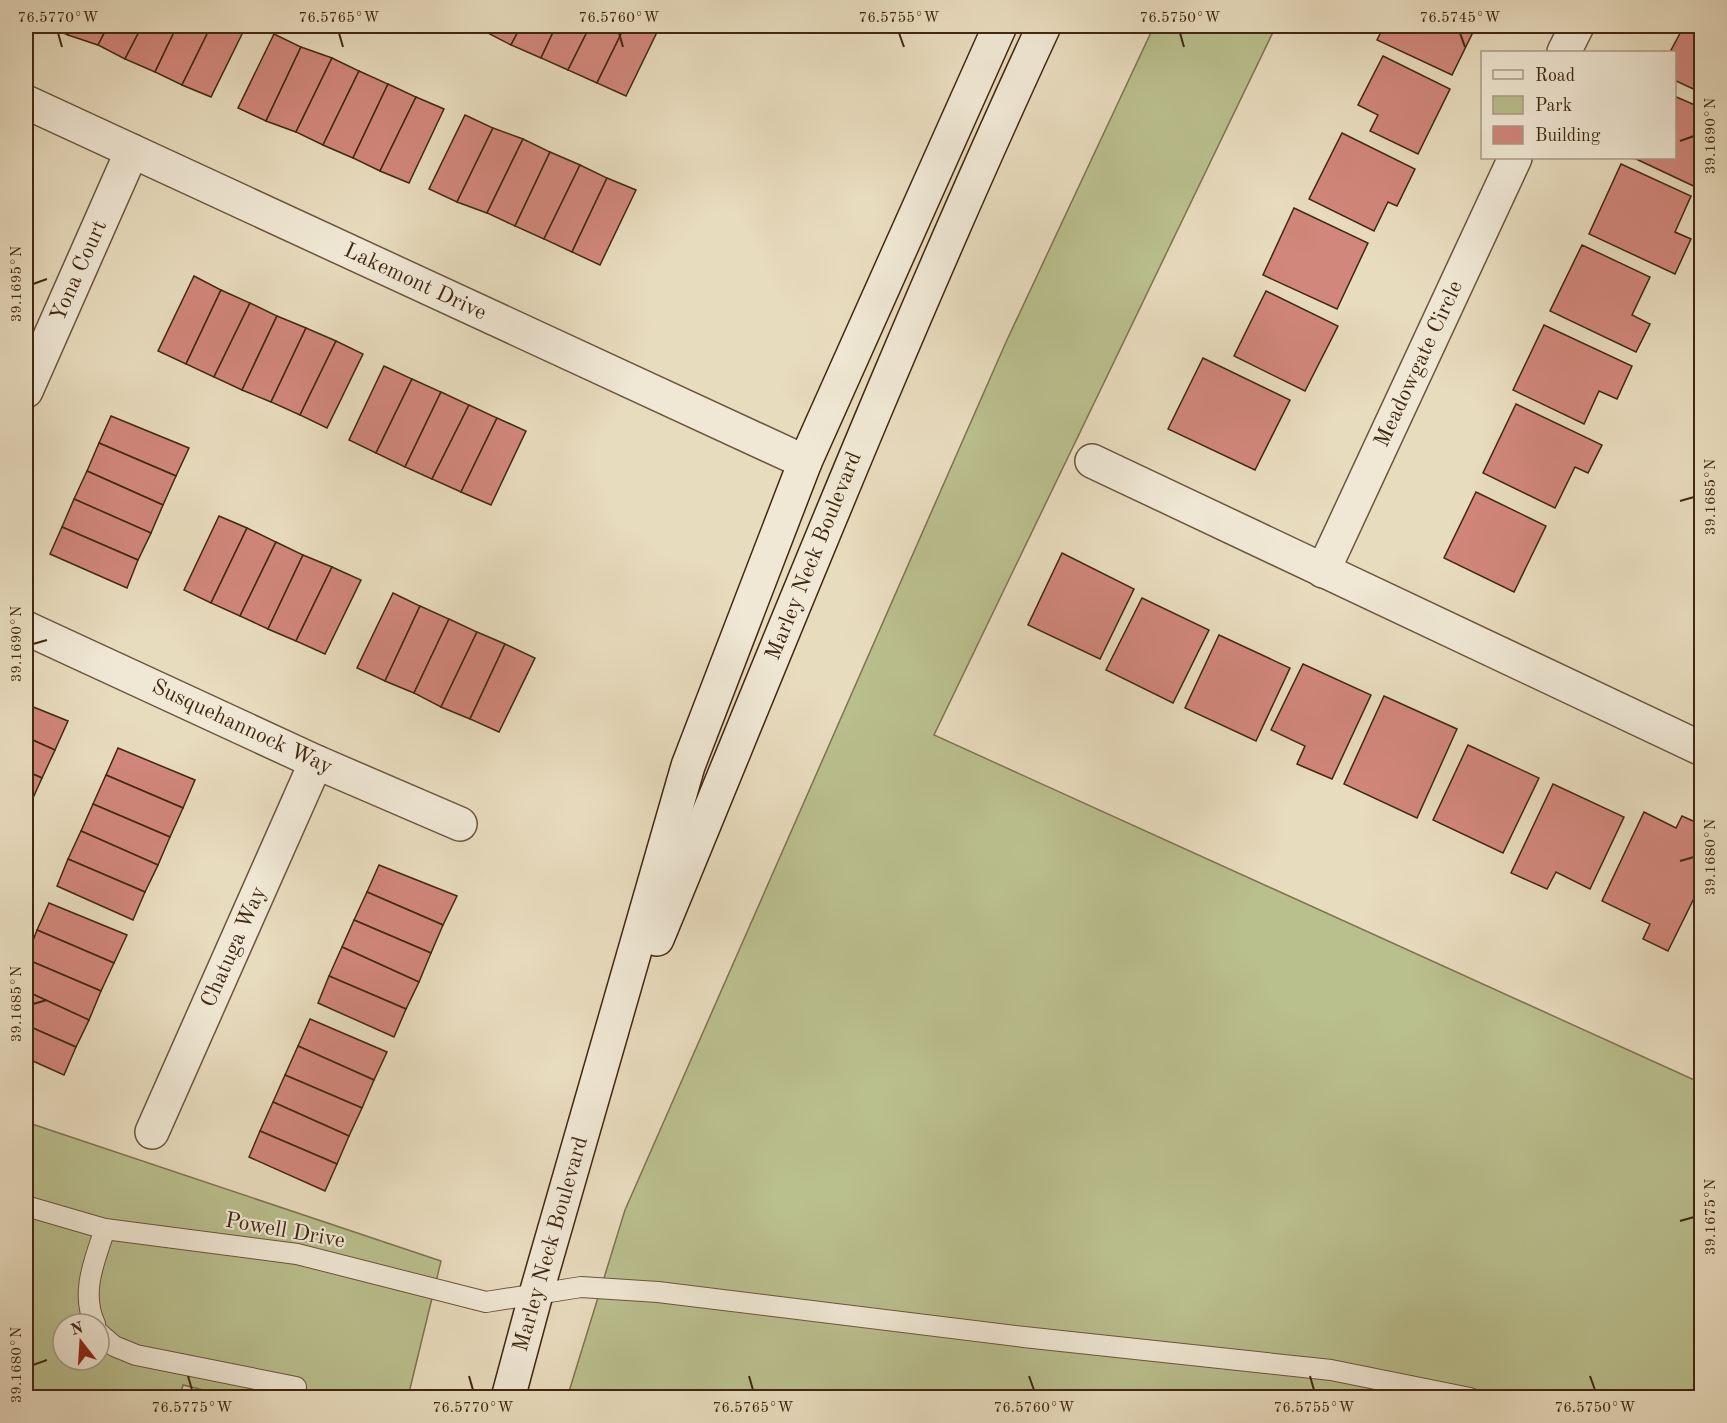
<svg xmlns="http://www.w3.org/2000/svg" width="1727" height="1423" viewBox="0 0 1727 1423" font-family="'Old Standard TT',serif">
	<rect width="100%" height="100%" fill="#e8dcbe"/>
	<filter id="stains"><feTurbulence type="fractalNoise" baseFrequency=".00333" numOctaves="4"/><feColorMatrix values="0 0 0 0 .2 0 0 0 0 .09 0 0 0 0 .02 0 0 0 .5 -.17"/></filter>
	<radialGradient id="worn" r=".72"><stop offset=".6" stop-color="#630" stop-opacity="0"/><stop offset="1" stop-color="#630" stop-opacity=".3"/></radialGradient>
	<g fill="#babf8e" stroke="#7e744f" stroke-width="1.5" fill-rule="evenodd">
		<path d="M1154 26H1276L934 735 1701 1083V1397L567 1398 625 1210 1006 342Z"/>
		<path d="M26 1122 441 1261 408 1397H232L183 1385 180 1397 26 1398ZM63 1324H99V1360H63Z"/>
	</g>
	<g fill="#d1877b" stroke="#412810" stroke-width="1.5">
		<path d="M47 26H72L68 35Z"/>
		<path d="M72 26H108L98 45 68 35Z"/>
		<path d="M108 26H142L125 59 98 45Z"/>
		<path d="M142 26H177L155 72 125 59Z"/>
		<path d="M177 26H211L182 85 155 72Z"/>
		<path d="M211 26H246L211 97 182 85Z"/>
		<path d="M468 26H487L484 31Z"/>
		<path d="M487 26H521L511 45 484 31Z"/>
		<path d="M521 26H556L541 58 511 45Z"/>
		<path d="M556 26H590L568 70 541 58Z"/>
		<path d="M590 26H625L597 83 568 70Z"/>
		<path d="M625 26H660L626 96 597 83Z"/>
		<path d="M1384 26H1476L1452 75 1377 40Z"/>
		<path d="M1684 26H1702V93L1674 80V52H1670Z"/>
		<path d="M274 34 301 47 266 121 238 108Z"/>
		<path d="M301 47 332 58 296 132 266 121Z"/>
		<path d="M1383 56 1450 89 1418 154 1370 131 1378 115 1358 105Z"/>
		<path d="M332 58 359 71 323 145 296 132Z"/>
		<path d="M359 71 388 84 353 158 323 145Z"/>
		<path d="M388 84 416 97 380 171 353 158Z"/>
		<path d="M1674 96 1702 108V190L1634 158H1674Z"/>
		<path d="M416 97 444 109 409 183 380 171Z"/>
		<path d="M465 115 493 128 457 202 429 189Z"/>
		<path d="M493 128 523 139 487 213 457 202Z"/>
		<path d="M1342 133 1415 169 1397 206 1388 202 1374 231 1309 199Z"/>
		<path d="M523 139 550 152 515 226 487 213Z"/>
		<path d="M550 152 580 165 544 239 515 226Z"/>
		<path d="M1621 164 1691 196 1675 232 1691 239 1675 274 1589 234Z"/>
		<path d="M580 165 607 178 572 252 544 239Z"/>
		<path d="M607 178 636 190 600 265 572 252Z"/>
		<path d="M1294 208 1368 243 1337 309 1263 275Z"/>
		<path d="M1582 245 1650 277 1632 315 1650 324 1636 352 1550 311Z"/>
		<path d="M194 276 221 290 186 364 158 351Z"/>
		<path d="M221 290 250 303 214 377 186 364Z"/>
		<path d="M1266 291 1338 326 1305 391 1234 356Z"/>
		<path d="M250 303 277 316 242 390 214 377Z"/>
		<path d="M277 316 306 328 271 402 242 390Z"/>
		<path d="M1544 325 1632 366 1617 399 1599 391 1584 424 1513 390Z"/>
		<path d="M306 328 336 341 300 415 271 402Z"/>
		<path d="M336 341 363 354 327 428 300 415Z"/>
		<path d="M1203 358 1290 400 1255 470 1168 429Z"/>
		<path d="M384 366 412 379 376 453 349 440Z"/>
		<path d="M412 379 441 392 405 467 376 453Z"/>
		<path d="M441 392 469 405 432 479 405 467Z"/>
		<path d="M1516 404 1602 445 1588 473 1575 467 1555 508 1483 473Z"/>
		<path d="M469 405 497 418 461 492 432 479Z"/>
		<path d="M111 416 189 448 176 476 99 443Z"/>
		<path d="M497 418 526 431 491 505 461 492Z"/>
		<path d="M99 443 176 476 163 505 87 471Z"/>
		<path d="M87 471 163 505 151 533 74 499Z"/>
		<path d="M1476 492 1546 526 1514 592 1444 558Z"/>
		<path d="M74 499 151 533 138 560 62 527Z"/>
		<path d="M219 516 247 528 211 603 184 590Z"/>
		<path d="M62 527 138 560 127 588 50 554Z"/>
		<path d="M247 528 276 542 240 616 211 603Z"/>
		<path d="M276 542 303 555 268 629 240 616Z"/>
		<path d="M1062 553 1134 589 1100 659 1028 625Z"/>
		<path d="M303 555 332 567 296 641 268 629Z"/>
		<path d="M332 567 361 580 325 654 296 641Z"/>
		<path d="M393 593 420 606 385 681 357 668Z"/>
		<path d="M1142 598 1209 630 1173 703 1106 670Z"/>
		<path d="M420 606 449 619 414 693 385 681Z"/>
		<path d="M449 619 477 632 441 707 414 693Z"/>
		<path d="M477 632 505 644 470 719 441 707Z"/>
		<path d="M1219 635 1290 668 1256 741 1185 708Z"/>
		<path d="M505 644 535 658 499 732 470 719Z"/>
		<path d="M1303 664 1371 695 1332 779 1297 764 1305 746 1271 730Z"/>
		<path d="M1384 696 1457 729 1417 818 1344 784Z"/>
		<path d="M26 704 68 721 55 750 26 737Z"/>
		<path d="M26 737 55 750 42 778 26 771Z"/>
		<path d="M1468 745 1539 778 1503 853 1433 820Z"/>
		<path d="M118 748 195 780 183 808 106 775Z"/>
		<path d="M26 771 42 778 29 807 26 805Z"/>
		<path d="M106 775 183 808 170 837 93 804Z"/>
		<path d="M1553 784 1624 817 1590 889 1556 872 1547 889 1511 873Z"/>
		<path d="M93 804 170 837 158 865 81 831Z"/>
		<path d="M1644 812 1676 828 1682 816 1702 825V882L1668 951 1643 939 1650 924 1602 901Z"/>
		<path d="M81 831 158 865 145 892 68 859Z"/>
		<path d="M68 859 145 892 133 920 57 886Z"/>
		<path d="M379 865 457 896 443 925 367 892Z"/>
		<path d="M367 892 443 925 431 953 354 920Z"/>
		<path d="M49 903 127 935 114 963 37 930Z"/>
		<path d="M354 920 431 953 419 982 342 947Z"/>
		<path d="M37 930 114 963 101 991 26 959Z"/>
		<path d="M342 947 419 982 406 1009 329 976Z"/>
		<path d="M26 959 101 991 89 1020 26 991Z"/>
		<path d="M329 976 406 1009 394 1037 318 1003Z"/>
		<path d="M26 991 89 1020 76 1047 26 1025Z"/>
		<path d="M310 1019 387 1052 374 1080 298 1046Z"/>
		<path d="M26 1025 76 1047 64 1075 26 1058Z"/>
		<path d="M298 1046 374 1080 362 1108 285 1075Z"/>
		<path d="M285 1075 362 1108 349 1136 273 1102Z"/>
		<path d="M273 1102 349 1136 337 1164 260 1131Z"/>
		<path d="M260 1131 337 1164 325 1191 249 1157Z"/>
	</g>
	<g fill="none" stroke-linecap="round" stroke-linejoin="round">
		<g stroke="#6b553c" stroke-width="22">
			<g id="lane">
				<path d="M26 1206 105 1229 297 1254 486 1302 581 1287 658 1292 1024 1337 1331 1370 1470 1398"/>
				<path d="M95 1324C80 1293 95 1259 105 1229"/>
				<path d="M99 1333 114 1346 136 1355 296 1387"/>
			</g>
		</g>
		<g stroke="#6b553c" stroke-width="36">
			<g id="street">
				<path d="M1564 52 1577 26"/>
				<path d="M26 102 805 462"/>
				<path d="M26 391 132 151"/>
				<path d="M1092 461 1702 749"/>
				<path d="M1323 571 1515 158"/>
				<path d="M26 628 316 762 460 824"/>
				<path d="M152 1132 316 762"/>
			</g>
		</g>
		<g stroke="#412810" stroke-width="36">
			<g id="secondary">
				<path d="M657 939C783 634 905 326 1044 26"/>
				<path d="M508 1398 536 1294 688 766 805 462 1000 26"/>
			</g>
		</g>
		<use href="#lane" stroke="#f0e8d5" stroke-width="20"/>
		<use href="#street" stroke="#f0e8d5" stroke-width="33"/>
		<use href="#secondary" stroke="#f0e8d5" stroke-width="33"/>
	</g>
	<path fill="none" stroke="#412810" stroke-width="2" d="M58 33 62 47M339 33 343 47M619 33 623 47M899 33 904 47M1180 33 1184 47M1460 33 1465 47M1680 141 1694 136M33 284 47 279M1680 501 1694 497M33 644 47 640M1680 861 1694 857M33 1004 47 1000M1680 1221 1694 1217M33 1365 47 1360M188 1376 192 1390M469 1376 473 1390M749 1376 753 1390M1029 1376 1034 1390M1310 1376 1314 1390M1590 1376 1595 1390"/>
	<g text-anchor="middle" dominant-baseline="central" stroke-width="4.5" stroke-linejoin="round" paint-order="stroke">
		<g font-size="22" fill="#412810" stroke="#f0e8d5">
			<text transform="translate(79 271) rotate(-66)">Yona Court</text>
			<text transform="translate(415 282) rotate(25)">Lakemont Drive</text>
			<text transform="translate(1419 364) rotate(-65)">Meadowgate Circle</text>
			<text transform="translate(814 556) rotate(-68)">Marley Neck Boulevard</text>
			<text transform="translate(242 727) rotate(25)">Susquehannock Way</text>
			<text transform="translate(234 947) rotate(-66)">Chatuga Way</text>
			<text transform="translate(285 1231) rotate(10)">Powell Drive</text>
			<text transform="translate(551 1244) rotate(-74)">Marley Neck Boulevard</text>
		</g>
	</g>
	<rect width="1727" height="1423" fill="none" stroke="#e8dcbe" stroke-width="66"/>
	<rect x="1481" y="51" width="195" height="108" fill="#f0e8d5" stroke="#aa9b86" stroke-width="1.5"/>
	<rect x="1493" y="70" width="30" height="9" fill="#f0e8d5" stroke="#aa9b86" stroke-width="1.5"/>
	<text x="1535" y="81" font-size="18" fill="#412810">Road</text>
	<rect x="1493" y="96" width="30" height="18" fill="#babf8e" stroke="#aa9b86" stroke-width="1.5"/>
	<text x="1535" y="111" font-size="18" fill="#412810">Park</text>
	<rect x="1493" y="126" width="30" height="18" fill="#d1877b" stroke="#aa9b86" stroke-width="1.5"/>
	<text x="1535" y="141" font-size="18" fill="#412810">Building</text>
	<g transform="translate(81 1342) rotate(343)"><circle r="28" fill="#f0e8d5" stroke="#aa9b86" stroke-width="1.5"/>
	<path d="M0-4.5L10 22L0 15L-10 22Z" fill="#8f2418"/>
	<text y="-9" font-size="16" font-weight="bold" text-anchor="middle" fill="#412810">N</text>
	</g>
	<rect x="33" y="33" width="1661" height="1357" fill="none" stroke="#412810" stroke-width="2"/>
	<g font-size="15" text-anchor="middle" fill="#412810">
		<text x="58" y="22">76.5770°W</text>
		<text x="339" y="22">76.5765°W</text>
		<text x="619" y="22">76.5760°W</text>
		<text x="899" y="22">76.5755°W</text>
		<text x="1180" y="22">76.5750°W</text>
		<text x="1460" y="22">76.5745°W</text>
		<text transform="translate(1710 136) rotate(-90)" y="5">39.1690°N</text>
		<text transform="translate(16 284) rotate(-90)" y="5">39.1695°N</text>
		<text transform="translate(1710 497) rotate(-90)" y="5">39.1685°N</text>
		<text transform="translate(16 644) rotate(-90)" y="5">39.1690°N</text>
		<text transform="translate(1710 857) rotate(-90)" y="5">39.1680°N</text>
		<text transform="translate(16 1004) rotate(-90)" y="5">39.1685°N</text>
		<text transform="translate(1710 1217) rotate(-90)" y="5">39.1675°N</text>
		<text transform="translate(16 1365) rotate(-90)" y="5">39.1680°N</text>
		<text x="192" y="1412">76.5775°W</text>
		<text x="473" y="1412">76.5770°W</text>
		<text x="753" y="1412">76.5765°W</text>
		<text x="1034" y="1412">76.5760°W</text>
		<text x="1314" y="1412">76.5755°W</text>
		<text x="1595" y="1412">76.5750°W</text>
	</g>
	<rect width="100%" height="100%" filter="url(#stains)"/>
	<rect width="100%" height="100%" fill="url(#worn)"/>
</svg>
